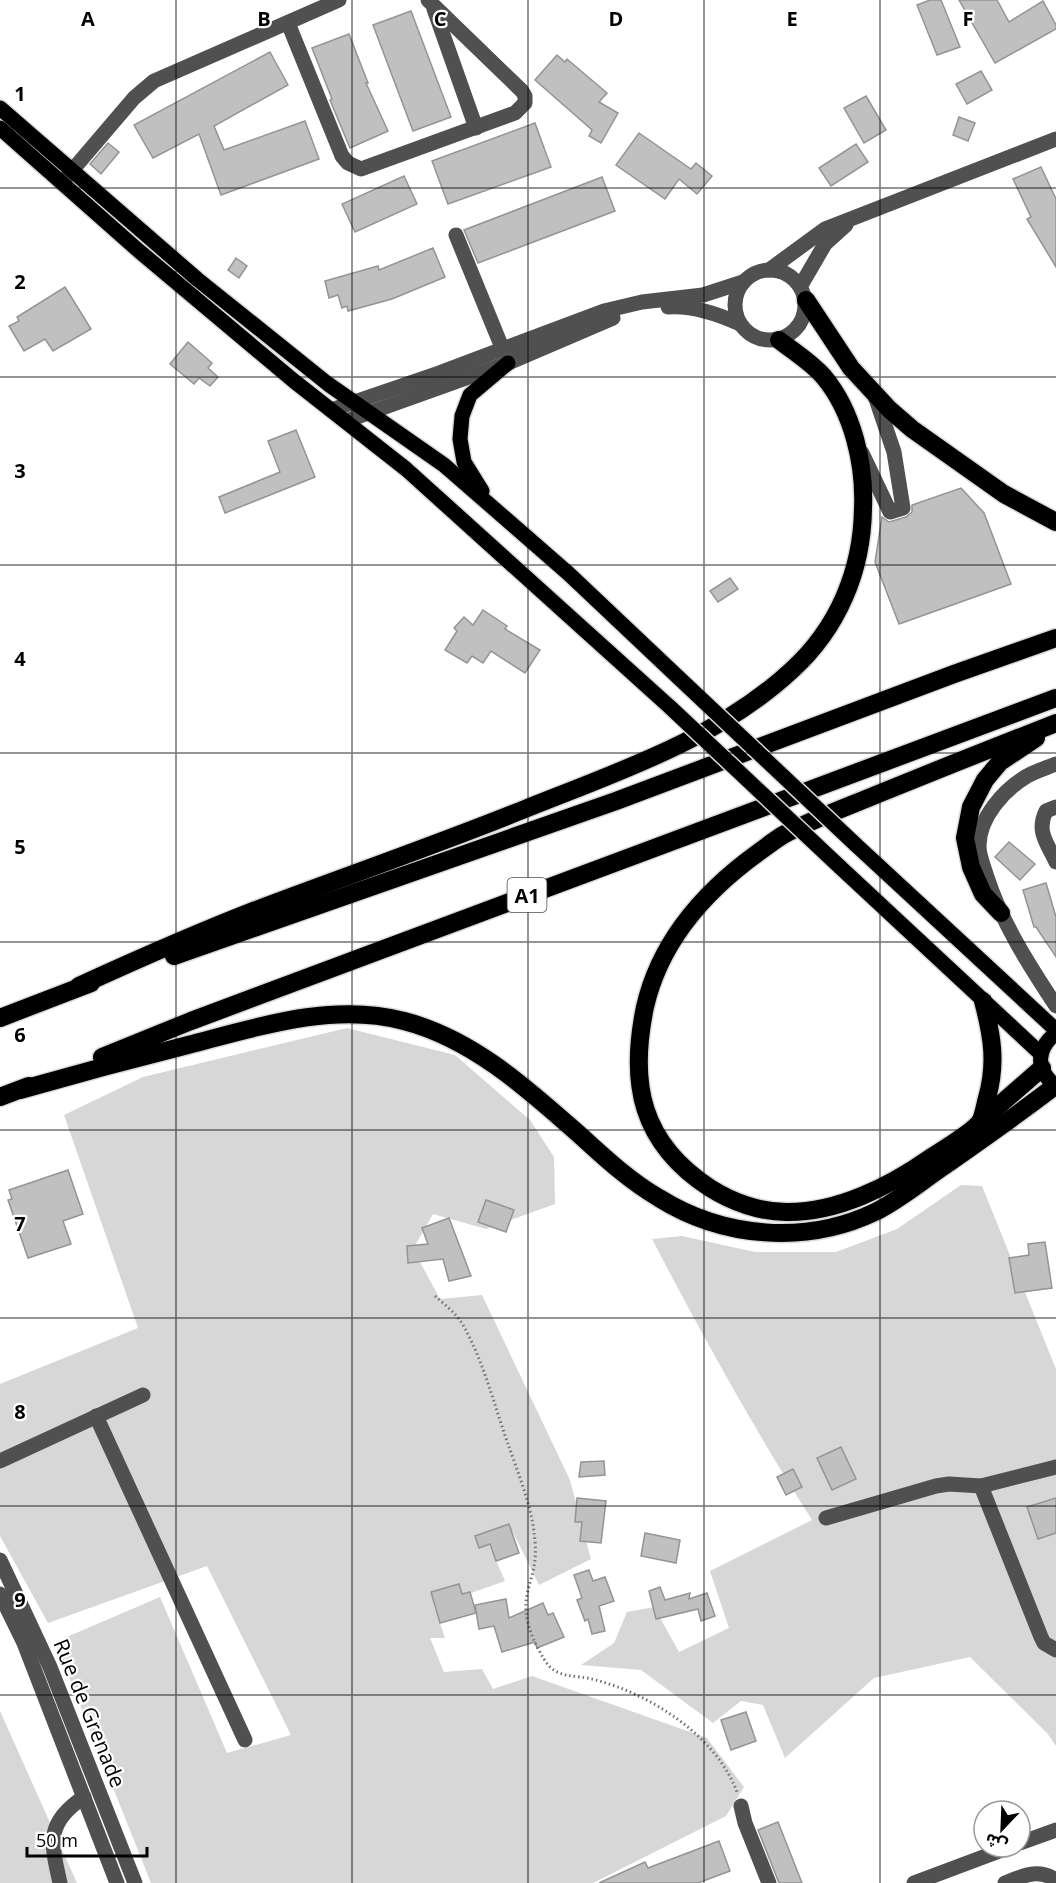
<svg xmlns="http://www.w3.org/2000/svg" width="1056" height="1883" viewBox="0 0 1056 1883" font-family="'Open Sans','Noto Sans Arabic',sans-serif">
	<rect width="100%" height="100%" fill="#fff"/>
	<g fill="#d7d7d7">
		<path d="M347 1028 455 1055 530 1120 554 1157 555 1204 486 1229 433 1214 413 1249 440 1299 482 1295 570 1480 591 1559 539 1585 513 1532 488 1542 505 1581 434 1606 445 1638H430L444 1672 482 1669 493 1689 532 1676 707 1738 744 1787 726 1816 593 1883H151L55 1642 160 1597 227 1753 291 1735 207 1566 48 1623 0 1536V1384L138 1328 64 1115 143 1077Z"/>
		<path d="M961 1185 982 1186 1056 1369V1746L1047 1733 970 1657 874 1678 785 1758 763 1705 741 1701 713 1723 641 1670 581 1665 614 1643 627 1612 654 1607 679 1652 729 1628 710 1571 812 1520C754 1429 702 1335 652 1239L682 1236 755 1252H836L897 1229Z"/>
		<path d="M0 1711 77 1883H0Z"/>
	</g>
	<g fill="#c0c0c0" stroke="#949494" stroke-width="1.5">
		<path d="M930 0H941L960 47 937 55 917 5Z"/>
		<path d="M959 0H997L1009 22 1043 1 1056 25V29L995 63Z"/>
		<path d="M411 11 451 117 413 131 373 25Z"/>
		<path d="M349 34 368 83H366L388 131 350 148 330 100 332 99 312 48Z"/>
		<path d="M270 52 288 85 214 126 224 150 305 121 319 159 221 195 199 134 153 158 134 125Z"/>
		<path d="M557 55 565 62 567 59 607 93 599 102 618 113 601 143 589 136 592 130 535 80Z"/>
		<path d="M981 71 992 90 967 104 956 84Z"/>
		<path d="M866 96 886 130 864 143 844 108Z"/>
		<path d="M959 117 975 123 968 141 953 135Z"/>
		<path d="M535 123 551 167 448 204 432 161Z"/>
		<path d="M639 133 691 169 696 163 712 176 697 194 679 179 665 199 616 165Z"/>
		<path d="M108 143 119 152 101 174 90 164Z"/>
		<path d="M856 144 868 162 831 186 819 168Z"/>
		<path d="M1041 167 1056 199V267L1027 219 1031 217 1013 179Z"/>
		<path d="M404 176 417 204 355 232 342 204Z"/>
		<path d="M602 177 615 211 478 263 464 230Z"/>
		<path d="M433 248 445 277 392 299 348 311 347 306 342 308 338 295 329 298 325 281 378 266 379 270Z"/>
		<path d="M236 258 247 266 239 278 228 270Z"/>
		<path d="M65 287 91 329 53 351 45 339 24 351 9 326 19 321 17 317Z"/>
		<path d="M188 342 212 363 208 368 218 377 210 386 199 378 194 384 170 364Z"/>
		<path d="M296 430 315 477 225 513 219 497 280 472 268 441Z"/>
		<path d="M961 488 984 513 1011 584 899 624 875 562 882 517 889 522 906 517 912 512V505Z"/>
		<path d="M730 578 738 589 718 602 710 591Z"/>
		<path d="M483 610 507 626 505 629 540 650 525 673 491 651 483 663 472 656 467 663 445 650 457 631 454 628 464 617 473 625Z"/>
		<path d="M1009 842 1035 864 1020 880 995 857Z"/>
		<path d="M1046 883 1056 917V957L1036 927H1034L1023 890Z"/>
		<path d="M68 1170 83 1214 63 1221 71 1244 28 1258 8 1200 12 1199 9 1190Z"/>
		<path d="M486 1200 514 1210 506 1232 478 1222Z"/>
		<path d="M449 1218 471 1276 449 1281 443 1259 408 1263 407 1246 428 1244 422 1228Z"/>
		<path d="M1045 1242 1052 1288 1015 1293 1009 1258 1029 1255 1028 1244Z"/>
		<path d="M841 1447 856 1479 832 1490 817 1458Z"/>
		<path d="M604 1461 605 1475 579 1477 581 1462Z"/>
		<path d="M793 1469 802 1487 786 1495 777 1477Z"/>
		<path d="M577 1498 606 1501 601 1543 580 1541 582 1522H575Z"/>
		<path d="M1056 1498V1533L1038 1539 1027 1507Z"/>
		<path d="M509 1524 519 1553 496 1561 490 1544 479 1548 475 1536Z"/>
		<path d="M645 1533 680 1540 676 1563 641 1556Z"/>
		<path d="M589 1570 593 1581 605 1577 614 1601 599 1606 605 1631 592 1634 588 1619 585 1621 577 1600 582 1598 574 1575Z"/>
		<path d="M459 1584 462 1594 470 1592 476 1613 440 1623 431 1592Z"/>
		<path d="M660 1587 665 1600 690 1593 689 1599 707 1593 715 1616 701 1621 698 1609 656 1619 649 1591Z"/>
		<path d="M506 1599 509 1618 543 1603 548 1615 553 1613 564 1637 537 1648 535 1642 502 1652 494 1626 479 1629 475 1605Z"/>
		<path d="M746 1712 756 1741 731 1750 721 1720Z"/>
		<path d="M778 1822 802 1883H779L758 1830Z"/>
		<path d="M719 1841 730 1871 698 1883H599L645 1862 648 1868Z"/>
	</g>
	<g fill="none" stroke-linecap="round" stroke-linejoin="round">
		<g stroke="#dbdbdb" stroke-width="18">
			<g id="major">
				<path d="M0 108 197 279 328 384 444 465 569 574 679 678"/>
				<path d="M0 128 139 251 294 381 406 469 671 708"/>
				<path d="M482 491 464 462 460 439 462 416 470 395 508 363"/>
				<path d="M855 844 1056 1030"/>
				<path d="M840 867 1041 1054"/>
				<path d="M1056 1033C1036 1049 1035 1070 1056 1086"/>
			</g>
		</g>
		<g stroke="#dbdbdb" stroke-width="21">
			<g id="highway">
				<path d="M806 300 851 368 889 409 912 429 1004 494 1056 522"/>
				<path d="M1001 913 983 894 971 867 965 838 971 807 985 780 1000 762 1036 738"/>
				<path d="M174 956 616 801 954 674 1056 638"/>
				<path d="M79 986C138 959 197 933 256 910 346 876 436 845 525 809 617 772 718 739 792 670 838 628 862 571 863 509 865 464 853 412 824 377 811 362 794 352 779 340"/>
				<path d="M983 1001C992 1035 997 1063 987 1098 985 1105 984 1113 981 1120 976 1130 941 1151 930 1158 890 1186 837 1213 786 1212 760 1212 732 1202 710 1188 641 1143 629 1084 645 1007 660 941 706 890 759 852 767 846 775 840 783 835 813 819 847 807 878 794 937 770 997 746 1056 723"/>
				<path d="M0 1018 91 983"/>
				<path d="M102 1057 191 1021 1056 698"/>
				<path d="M20 1090C76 1074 132 1059 188 1045 257 1027 332 1002 404 1021 474 1039 530 1091 582 1137 606 1159 630 1181 659 1198 723 1238 806 1245 875 1212 901 1199 923 1180 947 1164 984 1138 1020 1113 1055 1086"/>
				<path d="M0 1097 29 1086"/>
				<path d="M980 1122 1042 1068"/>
			</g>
		</g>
		<path stroke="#727272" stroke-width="3" stroke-dasharray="1.5 3" stroke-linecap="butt" d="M435 1296C445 1305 456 1313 463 1325 484 1362 494 1405 508 1444 517 1470 531 1505 534 1532 535 1540 536 1550 535 1559 534 1575 525 1592 526 1608 526 1625 535 1645 544 1659 556 1680 575 1674 596 1680 652 1695 716 1736 737 1792"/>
		<g stroke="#505050" stroke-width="15">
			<path d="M434 9 476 128"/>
			<path d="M288 23 342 156 348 163 361 169 515 113 525 103V96L522 91 428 0"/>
			<path d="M64 180 134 98 154 81 339 0"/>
			<path d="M456 235 503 350"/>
			<circle cx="770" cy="305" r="35"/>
			<path d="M769 270 825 229 1056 139"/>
			<path d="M800 287 825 244 846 225"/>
			<path d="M668 307C693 305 718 314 740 324"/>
			<path d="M331 410 439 373 604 311 642 302 703 295 743 282"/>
			<path d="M346 421 508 363 613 318"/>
			<path d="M862 453 890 512 903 508 894 452 875 396"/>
			<path d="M1056 764C1046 768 1036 771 1027 776 1004 790 979 817 979 846 979 856 984 867 987 877 1002 923 1029 965 1056 1006"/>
			<path d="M1056 807 1046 811C1036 831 1047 843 1056 862"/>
			<path d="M96 1416 245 1740"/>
			<path d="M0 1461 143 1395"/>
			<path d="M981 1486 1041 1637 1044 1643 1056 1650"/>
			<path d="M826 1518 936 1486 949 1484 981 1486 1056 1467"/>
			<path d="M0 1560 50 1667 135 1883"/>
			<path d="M0 1594 24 1643 117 1883"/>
			<path d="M741 1806 745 1823 769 1883"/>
			<path d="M1020 1843 1056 1830"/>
			<path d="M60 1883C51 1843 45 1823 84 1797"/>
			<path d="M914 1883 1010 1847"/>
			<path d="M1005 1883C1023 1876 1038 1868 1056 1880"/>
		</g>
		<use href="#major" stroke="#000" stroke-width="15"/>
		<use href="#highway" stroke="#000" stroke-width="18"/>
		<g stroke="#dbdbdb" stroke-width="18" stroke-linecap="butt">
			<g id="major-bridge">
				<path d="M679 678 855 844"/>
				<path d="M671 708 840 867"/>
			</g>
		</g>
		<use href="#major-bridge" stroke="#000" stroke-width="15"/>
	</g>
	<path fill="none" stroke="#000" stroke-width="1.5" stroke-opacity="0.55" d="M176 0V1883M352 0V1883M528 0V1883M704 0V1883M880 0V1883M0 188H1056M0 377H1056M0 565H1056M0 753H1056M0 942H1056M0 1130H1056M0 1318H1056M0 1506H1056M0 1695H1056"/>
	<g text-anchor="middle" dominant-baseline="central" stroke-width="4.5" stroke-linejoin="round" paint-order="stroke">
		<rect fill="#fff" stroke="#4c4c4c" stroke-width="1.5" x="507.5" y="878" width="39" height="34" rx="4.5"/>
		<g font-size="20" font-weight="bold" fill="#000">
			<text x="527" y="895">A1</text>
		</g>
		<g font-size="21" fill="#000" stroke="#fff">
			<text transform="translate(90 1713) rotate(68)">Rue de Grenade</text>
		</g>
	</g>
	<g font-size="20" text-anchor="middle" font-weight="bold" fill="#000" stroke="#fff" stroke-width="4.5" stroke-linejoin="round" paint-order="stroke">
		<text x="88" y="26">A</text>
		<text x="264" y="26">B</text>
		<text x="440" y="26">C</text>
		<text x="616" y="26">D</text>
		<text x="792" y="26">E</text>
		<text x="968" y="26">F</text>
		<text x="20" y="101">1</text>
		<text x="20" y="289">2</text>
		<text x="20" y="478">3</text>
		<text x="20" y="666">4</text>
		<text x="20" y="854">5</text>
		<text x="20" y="1042">6</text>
		<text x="20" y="1231">7</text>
		<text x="20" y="1419">8</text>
		<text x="20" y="1607">9</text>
	</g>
	<g transform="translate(1002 1829) rotate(203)"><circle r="28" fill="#ffffff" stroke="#999999" stroke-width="1.5"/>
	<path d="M0-4.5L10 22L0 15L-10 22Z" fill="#000000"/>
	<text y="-9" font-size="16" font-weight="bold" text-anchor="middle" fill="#000000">ش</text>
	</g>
	<path d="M27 1847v9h120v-9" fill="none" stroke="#000000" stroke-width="3"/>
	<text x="36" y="1847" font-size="18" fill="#000000" stroke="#ffffff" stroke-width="4.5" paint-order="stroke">50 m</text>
</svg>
